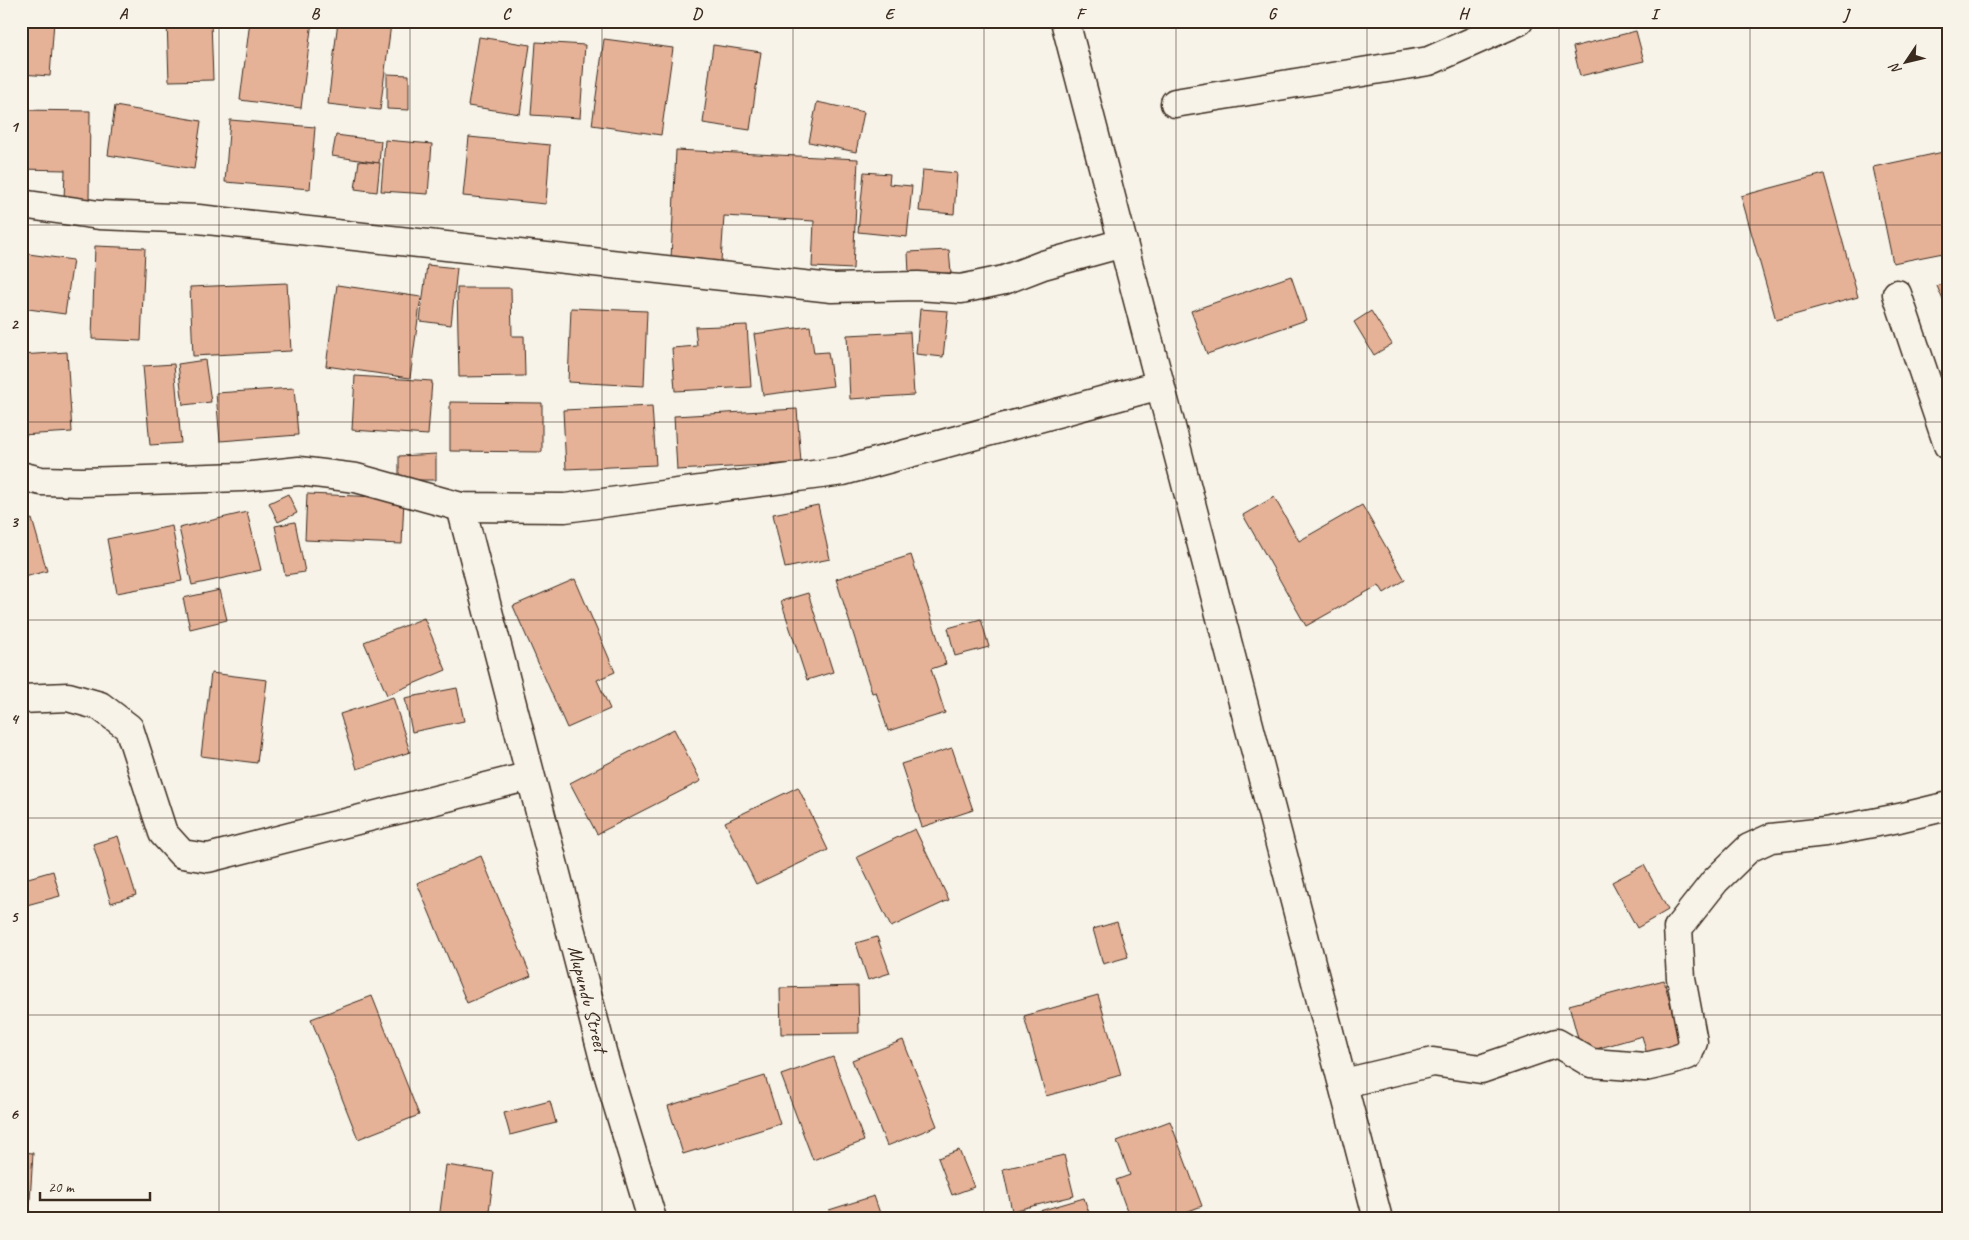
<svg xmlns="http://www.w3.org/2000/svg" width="1969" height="1240" viewBox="0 0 1969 1240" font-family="Caveat,sans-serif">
	<rect width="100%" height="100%" fill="#f7f3e8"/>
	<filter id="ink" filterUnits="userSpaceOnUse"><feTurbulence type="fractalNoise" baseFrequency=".02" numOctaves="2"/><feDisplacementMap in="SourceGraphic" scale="10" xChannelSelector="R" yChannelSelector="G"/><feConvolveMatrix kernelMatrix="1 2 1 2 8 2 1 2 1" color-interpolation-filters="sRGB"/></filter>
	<g filter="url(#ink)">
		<g fill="#e5b298" stroke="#3b2a1e">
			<path d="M21 21H54L50 76 21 74Z"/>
			<path d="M167 21H211L213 80 169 81Z"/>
			<path d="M250 21H312L301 108 240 100Z"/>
			<path d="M338 21H370L391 24 380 110 328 104Z"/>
			<path d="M1636 31 1644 61 1580 76 1573 47Z"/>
			<path d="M479 37 530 45 520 114 468 106Z"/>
			<path d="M604 39 673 48 661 135 592 125Z"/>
			<path d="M536 42 585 45 580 118 531 115Z"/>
			<path d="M713 45 761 52 750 130 703 123Z"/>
			<path d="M387 74 409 75V110L387 109Z"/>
			<path d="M817 102 864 112 856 152 809 142Z"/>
			<path d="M115 106 201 121 194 169 108 155Z"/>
			<path d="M21 110 90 111 89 201H64L65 170 21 169Z"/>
			<path d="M230 120 315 127 310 189 225 182Z"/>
			<path d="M336 135 381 141 379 163 332 156Z"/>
			<path d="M469 137 550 145 546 204 463 196Z"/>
			<path d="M385 140 432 144 428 194 381 191Z"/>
			<path d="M676 150 858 159 853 269 812 267 814 221 724 216 721 262 671 260Z"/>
			<path d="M1948 151V252L1893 263 1873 167Z"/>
			<path d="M359 161 380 163 377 192 355 189Z"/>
			<path d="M923 170 957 173 954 214 919 211Z"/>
			<path d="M864 172 890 174 889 184 912 186 907 237 858 232Z"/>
			<path d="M1824 174 1858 297 1776 320 1741 196Z"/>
			<path d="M95 246 145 248 141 341 92 339Z"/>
			<path d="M949 250 951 273 909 275 908 252Z"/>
			<path d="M21 253 73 260 65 314 21 308Z"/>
			<path d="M427 265 457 268 451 325 420 321Z"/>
			<path d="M1291 276 1306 320 1207 354 1191 311Z"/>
			<path d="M1948 282V312L1937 286Z"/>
			<path d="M287 283 291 351 193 356 190 287Z"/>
			<path d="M337 285 421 297 410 378 326 366Z"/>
			<path d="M457 288H511L512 336H524L525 376 459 377Z"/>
			<path d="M571 308 647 311 644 386 568 382Z"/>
			<path d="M920 309 948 311 943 357 916 354Z"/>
			<path d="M1371 311 1392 344 1374 355 1354 322Z"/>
			<path d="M747 325 751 387 675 391 672 348 697 346 695 327Z"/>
			<path d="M810 326 814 353 828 352 833 386 763 395 754 334Z"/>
			<path d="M910 332 914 395 850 399 847 335Z"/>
			<path d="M67 352 72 432 21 435V355Z"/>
			<path d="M205 360 211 402 183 405 178 364Z"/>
			<path d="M174 364 181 443 150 445 143 366Z"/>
			<path d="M355 376 432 381 428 435 352 430Z"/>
			<path d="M294 388 298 435 220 441 216 393Z"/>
			<path d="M450 402 542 403V452L450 451Z"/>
			<path d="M652 406 656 465 566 469 563 410Z"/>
			<path d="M797 409 801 463 677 470 674 416Z"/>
			<path d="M436 454V480H399V456Z"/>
			<path d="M288 494 297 513 278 522 269 503Z"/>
			<path d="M307 494 404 498 402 544 305 540Z"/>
			<path d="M1274 497 1299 541 1362 505 1405 580 1384 593 1379 585 1306 626 1243 515Z"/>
			<path d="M818 505 830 559 785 568 773 514Z"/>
			<path d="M247 512 261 570 192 585 179 528Z"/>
			<path d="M32 519 47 571 21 578V522Z"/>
			<path d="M295 522 305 572 285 575 275 526Z"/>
			<path d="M172 526 182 581 117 593 107 539Z"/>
			<path d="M911 555 946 664 931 669 945 713 888 731 876 692 872 693 836 579Z"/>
			<path d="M575 579 615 672 597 680 610 709 567 728 513 606Z"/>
			<path d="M220 590 227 620 190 629 183 598Z"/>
			<path d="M808 593 833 672 807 680 781 601Z"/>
			<path d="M424 618 446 670 387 695 364 642Z"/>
			<path d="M981 619 989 647 955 656 948 628Z"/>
			<path d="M211 673 267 680 257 763 201 756Z"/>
			<path d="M457 688 464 721 412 732 405 698Z"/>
			<path d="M393 697 410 752 357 769 340 714Z"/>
			<path d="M674 729 701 781 597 834 570 783Z"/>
			<path d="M952 748 973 810 922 827 901 764Z"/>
			<path d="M798 787 828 850 756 884 725 822Z"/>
			<path d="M915 829 949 900 891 927 857 857Z"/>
			<path d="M118 836 136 895 111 903 93 844Z"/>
			<path d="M481 856 531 976 467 1003 417 883Z"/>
			<path d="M1644 865 1668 910 1637 928 1612 882Z"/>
			<path d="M53 871 60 896 23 906 21 899V880Z"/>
			<path d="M1117 922 1128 957 1103 964 1093 929Z"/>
			<path d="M877 937 890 973 868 980 856 943Z"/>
			<path d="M1664 980 1683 1053 1649 1062 1642 1036 1582 1053 1569 1005Z"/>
			<path d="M858 986 859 1033 781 1034 780 988Z"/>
			<path d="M1098 995 1121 1075 1046 1096 1024 1016Z"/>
			<path d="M372 996 419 1115 358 1139 311 1019Z"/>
			<path d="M903 1040 937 1126 887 1146 852 1060Z"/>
			<path d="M833 1057 864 1141 813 1160 781 1075Z"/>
			<path d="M765 1076 780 1124 683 1154 668 1106Z"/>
			<path d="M550 1101 556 1123 510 1135 504 1113Z"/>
			<path d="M1170 1121 1202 1206 1167 1219H1130L1116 1180 1130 1175 1117 1141Z"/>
			<path d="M959 1150 974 1187 952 1195 938 1158Z"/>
			<path d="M21 1152 33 1153 29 1217 21 1216Z"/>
			<path d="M1064 1155 1074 1196 1012 1211 1003 1169Z"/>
			<path d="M446 1165 494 1172 488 1219H439Z"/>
			<path d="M874 1196 882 1219H831L829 1210Z"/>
			<path d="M1084 1198 1091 1219H1020L1019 1217Z"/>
		</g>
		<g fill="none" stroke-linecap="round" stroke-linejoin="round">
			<g stroke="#3b2a1e" stroke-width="31">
				<g id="street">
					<path d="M1065 21 1378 1219"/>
					<path d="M1175 103 1429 61 1519 21"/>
					<path d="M21 204 99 215 198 219 832 288 918 286 961 289 1004 280 1043 265 1123 243"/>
					<path d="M1897 294 1948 445"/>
					<path d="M21 476 41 481 82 482 242 477 299 471 356 478 461 507 565 508 843 471 1160 385"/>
					<path id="s1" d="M461 507 605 1063 652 1219"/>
					<path d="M21 699 68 697 100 706 129 728 163 833 182 854 208 858 530 776"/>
					<path d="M1344 1083 1433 1062 1481 1069 1557 1043 1591 1063 1645 1067 1671 1061 1688 1055 1693 1042 1681 978 1678 928 1715 881 1749 848 1771 838 1825 832 1899 818 1948 806"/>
				</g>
			</g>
			<use href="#street" stroke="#f7f3e8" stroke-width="28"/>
		</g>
	</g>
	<path fill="none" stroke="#3b2a1e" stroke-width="1" stroke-opacity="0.55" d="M219 21V1219M410 21V1219M602 21V1219M793 21V1219M984 21V1219M1176 21V1219M1367 21V1219M1559 21V1219M1750 21V1219M21 225H1948M21 422H1948M21 620H1948M21 818H1948M21 1015H1948"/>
	<g text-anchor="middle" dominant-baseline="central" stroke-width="4" stroke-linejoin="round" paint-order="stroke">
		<g font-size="20" fill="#3b2a1e" stroke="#f7f3e8">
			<text stroke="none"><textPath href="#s1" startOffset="508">Mupundu Street</textPath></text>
		</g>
	</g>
	<rect width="1969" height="1240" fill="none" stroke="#f7f3e8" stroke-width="55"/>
	<g transform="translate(1906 62) rotate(235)" stroke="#f7f3e8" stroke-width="4" paint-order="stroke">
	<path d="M0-4L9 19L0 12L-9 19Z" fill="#3b2a1e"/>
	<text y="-8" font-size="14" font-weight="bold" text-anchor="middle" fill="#3b2a1e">N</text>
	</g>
	<path d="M40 1192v8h110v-8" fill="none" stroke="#3b2a1e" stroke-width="2.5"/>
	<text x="48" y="1192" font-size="15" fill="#3b2a1e" stroke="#f7f3e8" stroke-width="4" paint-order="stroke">20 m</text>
	<rect x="28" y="28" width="1914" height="1184" fill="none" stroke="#3b2a1e" stroke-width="2"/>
	<g font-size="16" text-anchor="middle" font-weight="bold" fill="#3b2a1e">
		<text x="123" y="19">A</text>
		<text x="315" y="19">B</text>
		<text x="506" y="19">C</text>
		<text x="697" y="19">D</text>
		<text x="889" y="19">E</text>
		<text x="1080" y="19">F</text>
		<text x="1272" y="19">G</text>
		<text x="1463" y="19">H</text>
		<text x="1654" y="19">I</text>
		<text x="1846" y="19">J</text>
		<text x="14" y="132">1</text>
		<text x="14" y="329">2</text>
		<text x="14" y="527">3</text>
		<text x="14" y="724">4</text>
		<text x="14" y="922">5</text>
		<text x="14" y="1119">6</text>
	</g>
</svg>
